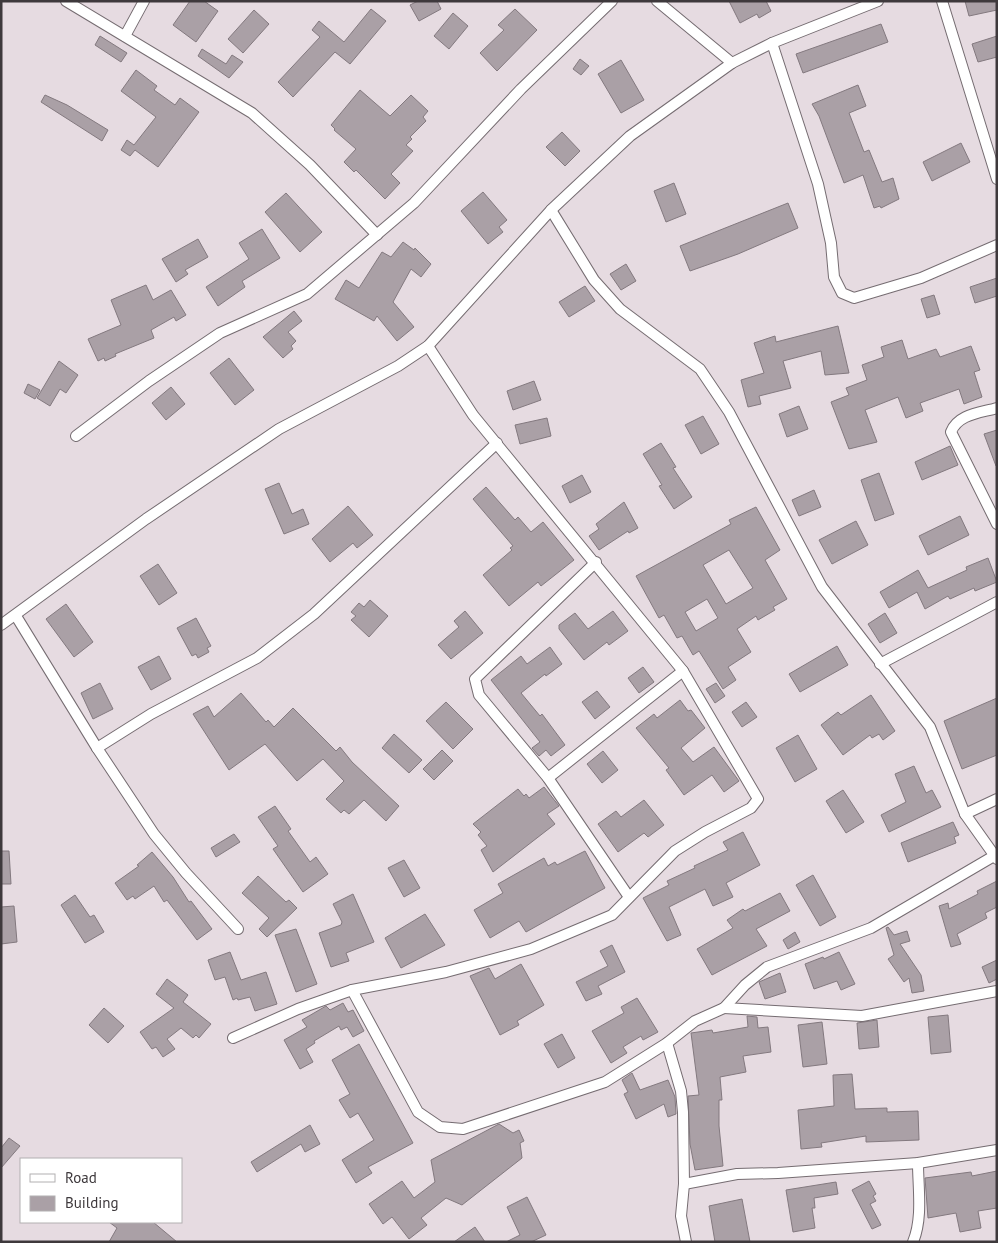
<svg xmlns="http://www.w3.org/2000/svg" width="998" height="1243" viewBox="0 0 998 1243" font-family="'PT Sans',sans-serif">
	<rect width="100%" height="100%" fill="#e6dbe1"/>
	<g fill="#aaa0a6" stroke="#83797f" fill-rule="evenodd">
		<path d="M190 1H204L218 11 196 42 173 25Z"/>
		<path d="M418 1H437L441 9 419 21 410 5Z"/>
		<path d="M729 1H766L771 11 759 18 757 14 740 23Z"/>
		<path d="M965 1H997V10L969 16Z"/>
		<path d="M371 9 386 21 350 64 335 52 293 97 278 82 320 37 312 30 319 21 344 42Z"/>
		<path d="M515 9 537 30 497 71 480 53 504 30 498 25Z"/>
		<path d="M254 10 269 24 243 53 228 39Z"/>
		<path d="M453 13 468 26 449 49 434 36Z"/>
		<path d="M881 24 888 42 803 73 796 54Z"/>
		<path d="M100 36 127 53 121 62 95 45Z"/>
		<path d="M997 36V57L978 62 972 44Z"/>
		<path d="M202 49 226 64 232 55 243 62 229 78 198 56Z"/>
		<path d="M580 59 589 66 581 75 573 69Z"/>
		<path d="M621 60 644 100 621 113 598 74Z"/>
		<path d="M136 70 157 86 154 90 175 105 180 98 199 112 158 167 135 150 130 156 121 150 127 140 134 145 156 117 121 91Z"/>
		<path d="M858 85 866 106 849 113 864 152 869 150 882 182 893 178 899 199 881 208 880 206 874 208 863 175 844 183 819 116 812 104Z"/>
		<path d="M360 90 390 116 411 95 428 111 423 117 426 121 410 137 412 139 406 145 413 151 391 174 400 183 385 199 356 170 354 172 344 162 356 149 334 130 335 129 331 125Z"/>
		<path d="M45 95 67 105 108 130 102 141 41 102Z"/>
		<path d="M562 132 580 151 565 166 546 147Z"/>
		<path d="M961 143 970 162 932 181 923 162Z"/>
		<path d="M674 183 686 214 666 222 654 191Z"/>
		<path d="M483 192 507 220 499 227 503 232 488 244 461 211Z"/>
		<path d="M286 193 322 232 300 252 265 212Z"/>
		<path d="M788 203 798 228 738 254 690 271 680 246Z"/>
		<path d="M262 229 280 258 242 281 245 287 218 306 206 287 249 259 239 243Z"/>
		<path d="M198 239 208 257 185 270 188 274 176 282 162 259Z"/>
		<path d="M403 242 414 250 415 248 431 264 421 277 411 269 393 302 414 327 397 341 377 316 374 321 335 299 346 280 359 288 382 252 391 257Z"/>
		<path d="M626 264 636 281 621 290 610 274Z"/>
		<path d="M997 278V296L975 303 970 287Z"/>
		<path d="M146 285 153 300 171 290 186 315 176 321 174 317 151 330 154 338 115 354 116 356 105 361 104 358 98 361 88 339 121 325 111 300Z"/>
		<path d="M585 286 595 301 569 317 559 302Z"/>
		<path d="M934 295 940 314 927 318 921 299Z"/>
		<path d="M294 311 302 321 288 332 296 341 291 346 293 349 283 358 263 337Z"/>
		<path d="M838 326 849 373 825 375 821 351 783 361 791 388 759 396 761 404 748 407 741 380 764 373 754 343 775 336 776 342Z"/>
		<path d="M902 340 908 359 936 349 940 357 971 346 980 370 974 372 982 397 964 404 959 389 920 403 923 411 906 418 898 397 865 410 877 442 849 449 831 402 849 395 846 388 867 380 862 365 884 357 881 347Z"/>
		<path d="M229 358 254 390 235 405 210 373Z"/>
		<path d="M59 361 78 375 66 393 60 389 50 406 37 398Z"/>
		<path d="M534 381 541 400 513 410 507 391Z"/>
		<path d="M28 384 40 390 35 399 24 393Z"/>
		<path d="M171 387 185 404 166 420 152 403Z"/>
		<path d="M799 406 808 429 787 437 779 414Z"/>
		<path d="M703 416 719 444 701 454 685 425Z"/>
		<path d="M547 418 551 436 520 444 515 425Z"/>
		<path d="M997 430V466H996L984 434Z"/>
		<path d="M661 443 676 467 673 468 692 497 674 509 659 486 662 485 643 454Z"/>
		<path d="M950 446 958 465 922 480 915 462Z"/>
		<path d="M879 473 894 514 875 521 861 480Z"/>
		<path d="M582 475 591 492 570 503 562 486Z"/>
		<path d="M279 483 292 514 303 509 309 524 284 534 265 489Z"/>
		<path d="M486 487 515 520 518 517 531 532 543 522 574 560 541 586 538 582 509 606 483 575 512 550 510 548 513 546 473 499Z"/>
		<path d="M814 490 821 507 799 516 792 500Z"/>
		<path d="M624 502 638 528 629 533 628 531 599 550 589 536 599 529 596 524Z"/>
		<path d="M348 506 373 535 357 548 353 543 330 562 312 539Z"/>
		<path d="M756 507 780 550 765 560 787 599 773 607 775 610 758 620 756 616 737 629 751 652 728 667 736 680 723 689 699 651 693 655 682 636 677 638 664 615 659 618 636 576 731 524 729 520ZM729 550 753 588 726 604 703 565ZM707 599 718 618 696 631 685 612Z"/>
		<path d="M960 516 969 535 928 555 919 536Z"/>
		<path d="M856 521 868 545 832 564 819 540Z"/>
		<path d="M988 558 997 582 975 591 974 588 950 599 948 596 925 609 917 592 889 608 880 592 918 570 928 588 967 570 966 567Z"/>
		<path d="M158 564 177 593 159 605 140 576Z"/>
		<path d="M370 600 388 616 369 637 351 620 356 616 351 612 359 603 364 607Z"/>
		<path d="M66 604 93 642 74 657 46 619Z"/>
		<path d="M465 611 483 633 451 659 438 645 459 627 454 621Z"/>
		<path d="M613 611 628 631 609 645 607 642 584 660 559 629V625L575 613 588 629Z"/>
		<path d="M885 613 897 633 880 643 868 624Z"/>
		<path d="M196 618 211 646 207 648 209 652 198 658 196 654 192 656 177 628Z"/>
		<path d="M837 646 848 665 800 692 789 674Z"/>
		<path d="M550 647 562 664 546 676 545 674 521 693 540 716 542 714 565 745 551 756 546 750 539 756 532 748 540 742 491 680 521 656 527 664Z"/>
		<path d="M159 656 171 679 151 690 138 667Z"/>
		<path d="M643 667 654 682 639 693 628 678Z"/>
		<path d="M100 683 113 709 93 719 81 693Z"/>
		<path d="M716 683 725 696 715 703 706 689Z"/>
		<path d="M597 691 610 707 595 719 582 702Z"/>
		<path d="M241 693 266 722 268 720 274 727 293 708 336 751 340 747 352 762 399 806 386 821 364 800 349 814 344 810 341 813 326 799 344 781 323 759 297 781 265 744 229 770 193 714 208 706 214 717Z"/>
		<path d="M871 695 895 731 883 740 879 734 872 738 870 735 843 755 821 725 838 712 841 715Z"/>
		<path d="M997 698V755L962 769 944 721Z"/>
		<path d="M680 700 688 711 691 710 705 728 681 748 693 762 714 747 739 781 724 792 712 775 684 795 666 770 669 768 636 728 654 714 657 718Z"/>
		<path d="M446 702 473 729 453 749 426 721Z"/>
		<path d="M746 702 757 717 742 727 732 712Z"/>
		<path d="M394 734 422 760 409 773 382 748Z"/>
		<path d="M798 735 817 769 795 782 776 748Z"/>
		<path d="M442 750 453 761 434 780 423 769Z"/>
		<path d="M603 751 618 770 602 783 587 764Z"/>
		<path d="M914 766 926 793 932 790 941 807 889 832 881 815 906 802 895 774Z"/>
		<path d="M544 787 559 806 547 814 555 824 493 872 481 850 487 846 478 835 481 832 473 824 518 789 524 796 526 794 529 798Z"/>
		<path d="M843 790 864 822 846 833 826 801Z"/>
		<path d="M644 800 664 825 648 837 644 833 618 852 598 824 616 811 621 817Z"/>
		<path d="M275 806 291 829 288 831 310 862 316 857 328 874 303 892 273 849 278 846 258 817Z"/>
		<path d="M953 822 959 835 954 837 956 843 908 862 901 843Z"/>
		<path d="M743 832 760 865 726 883 733 897 713 906 705 889 669 907 681 935 667 941 643 898 669 885 667 881 695 868 694 866 728 850 723 842Z"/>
		<path d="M234 834 240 842 216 857 211 848Z"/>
		<path d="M1 851H9L11 884H1Z"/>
		<path d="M585 851 605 888 526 932 519 921 490 938 474 910 503 893 498 884 544 858 548 866 555 862 557 865Z"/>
		<path d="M152 852 173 877 189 902 191 901 212 929 197 940 167 900 164 902 154 886 135 899 133 896 127 900 115 883 139 866 137 865Z"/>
		<path d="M404 860 420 888 404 897 388 868Z"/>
		<path d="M813 875 836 917 820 926 796 885Z"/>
		<path d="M258 876 286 902 289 900 297 908 267 937 259 929 269 918 242 893Z"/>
		<path d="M997 881V907L985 913 987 918 957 934 961 944 951 947 939 906 948 903 949 909 978 894 977 891Z"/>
		<path d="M780 893 790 911 756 929 767 946 712 975 697 949 733 928 727 920 743 909 745 911Z"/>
		<path d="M353 894 374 942 346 953 349 961 331 967 319 933 341 925 342 922 333 904Z"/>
		<path d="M75 895 90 917 94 915 104 932 85 943 61 905Z"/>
		<path d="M14 906 17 942 1 944V907Z"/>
		<path d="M425 914 445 945 401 968 385 938Z"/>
		<path d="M888 927 894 935 907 931 910 941 900 944 921 975 924 991 912 993 909 978 904 982 888 959 894 955 886 928Z"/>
		<path d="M296 929 317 984 296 992 275 935Z"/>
		<path d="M795 932 800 942 788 949 783 940Z"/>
		<path d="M612 945 625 972 598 986 602 994 586 1001 576 982 608 966 600 951Z"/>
		<path d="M230 952 241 980 266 972 277 1004 255 1011 250 997 238 1000 237 998 233 1000 225 977 215 980 208 960Z"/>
		<path d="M839 952 855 984 841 990 837 981 814 989 805 964 823 957 824 959Z"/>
		<path d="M997 960V979L989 983 982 967Z"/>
		<path d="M521 964 544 1005 517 1021 519 1025 500 1035 470 976 489 968 495 979Z"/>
		<path d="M780 973 786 992 765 999 759 982Z"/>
		<path d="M167 979 188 995 183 1002 211 1024 199 1038 196 1035 193 1038 181 1028 167 1039 175 1049 163 1057 156 1047 152 1049 140 1032 174 1008 156 994Z"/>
		<path d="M637 998 658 1032 643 1040 641 1036 623 1047 627 1053 611 1063 592 1031 624 1013 621 1007Z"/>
		<path d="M343 1003 348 1012 353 1010 364 1031 353 1037 347 1027 341 1030 339 1026 314 1041 315 1043 306 1049 313 1062 300 1069 284 1040 307 1027 302 1020 326 1006 330 1010Z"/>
		<path d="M104 1008 124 1026 108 1043 89 1025Z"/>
		<path d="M948 1015 951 1052 931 1054 928 1017Z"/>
		<path d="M747 1016 757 1017 758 1028 768 1027 771 1052 743 1056 746 1072 720 1077 722 1100H719V1126L723 1166 695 1170 690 1144 688 1096 699 1095 691 1033 712 1030 713 1033 748 1027Z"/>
		<path d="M877 1020 879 1047 859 1049 857 1023Z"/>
		<path d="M822 1022 827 1064 803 1067 798 1025Z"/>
		<path d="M562 1034 575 1058 558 1068 544 1044Z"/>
		<path d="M359 1044 413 1143 368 1167 372 1173 356 1183 342 1160 374 1140 358 1113 350 1118 339 1100 350 1094 332 1060Z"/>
		<path d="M632 1073 640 1090 668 1080 675 1097 676 1114 668 1117 664 1104 636 1119 624 1094 628 1092 622 1080Z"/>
		<path d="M852 1074 855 1109 887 1108V1112L918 1111 919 1140 866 1142V1136L821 1143 822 1147 801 1149 798 1110 834 1106 833 1075Z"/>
		<path d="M499 1124 513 1133 519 1130 524 1141 520 1143 522 1158 462 1205 446 1198 421 1218 427 1225 409 1239 392 1217 383 1224 369 1204 402 1181 414 1198 435 1182 431 1160Z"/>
		<path d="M310 1125 320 1144 305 1152 301 1144 257 1172 251 1162Z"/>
		<path d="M9 1138 20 1146 1 1168V1148Z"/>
		<path d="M997 1171V1208L978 1211 981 1228 960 1232 956 1213 928 1218 925 1178 971 1172 972 1176Z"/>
		<path d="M869 1181 876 1194 873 1196 876 1201 870 1204 881 1225 872 1229 852 1190Z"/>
		<path d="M836 1182 838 1194 814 1198 815 1208H812L815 1228 793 1232 786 1190Z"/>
		<path d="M527 1197 546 1235 531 1242H506L520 1235 507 1207Z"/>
		<path d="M742 1199 750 1242H715L709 1206Z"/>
		<path d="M109 1222H153L177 1242H109L117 1228Z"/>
		<path d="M475 1227 485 1242H454Z"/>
	</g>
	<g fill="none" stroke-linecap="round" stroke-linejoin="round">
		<g stroke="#756c71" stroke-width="12">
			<g id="minor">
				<path d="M66 1 252 113 310 165 377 235"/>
				<path d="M657 1 732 63"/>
				<path d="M942 1 997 179"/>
				<path d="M125 36 144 1"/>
				<path d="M772 43 818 184 831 243 834 277 842 293 854 298 921 278 997 245"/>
				<path d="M551 210 594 280 620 309 700 369 729 412 822 587 930 727 965 814 997 859"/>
				<path d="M997 408C980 413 958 414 951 432L997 524"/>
				<path d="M76 436 149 381 220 333 307 294 414 203 521 89 612 1"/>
				<path d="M596 562 475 679 479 695 548 778 629 897"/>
				<path d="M16 616 97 748 154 834 186 873 238 929"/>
				<path d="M1 625 146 519 279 429 398 366 428 346 551 210 630 136 732 63 772 43 878 1"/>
				<path d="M880 664 997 602"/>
				<path d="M97 748 151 714 257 658 314 614 497 443"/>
				<path d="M548 778 683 671"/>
				<path d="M965 814 997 799"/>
				<path d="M352 990 418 1112 440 1127 463 1129 605 1082 667 1043 695 1021 724 1008 745 985 767 967 871 928 994 856"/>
				<path d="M724 1008 862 1016 997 991"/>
				<path d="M233 1038 298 1009 352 990 446 972 531 949 612 915 675 851 705 832 751 808 758 799 683 671 473 415 428 346"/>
				<path d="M667 1043 681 1091 683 1112 684 1184 681 1216 686 1242"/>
				<path d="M684 1184 737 1174 778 1173 918 1163 997 1150"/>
				<path d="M913 1242C923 1218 918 1188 918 1163"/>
			</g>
		</g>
		<use href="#minor" stroke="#fff" stroke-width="10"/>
	</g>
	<rect width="998" height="1243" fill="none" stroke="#3e393c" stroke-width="5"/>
	<rect x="20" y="1158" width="162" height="65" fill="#ffffff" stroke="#b2b0b1"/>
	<rect x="30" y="1174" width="25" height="8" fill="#ffffff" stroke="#b2b0b1"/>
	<text x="65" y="1183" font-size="15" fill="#3e393c">Road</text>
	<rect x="30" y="1196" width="25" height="15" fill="#aaa0a6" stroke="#b2b0b1"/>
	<text x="65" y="1208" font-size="15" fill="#3e393c">Building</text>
</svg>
